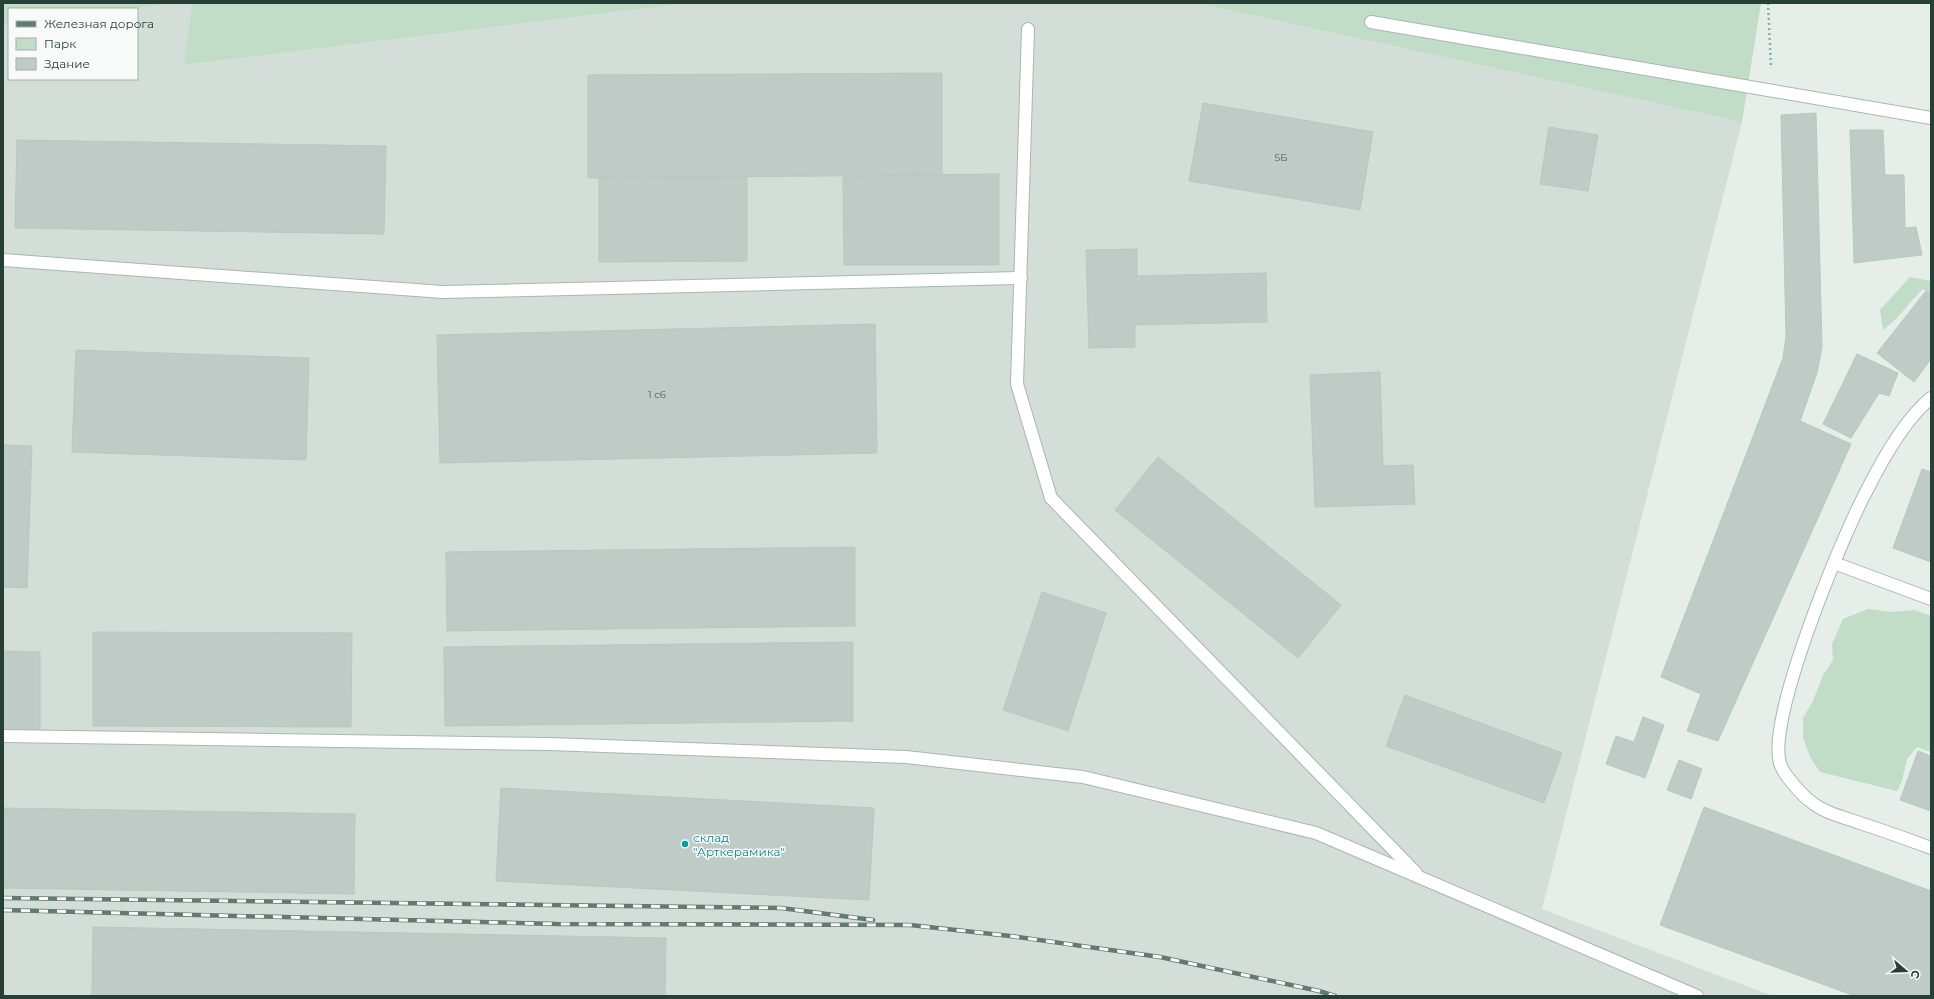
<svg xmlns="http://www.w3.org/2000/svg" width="1934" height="999" viewBox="0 0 1934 999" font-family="Montserrat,sans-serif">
	<rect width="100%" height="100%" fill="#e6eeea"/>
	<path fill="#d4ded9" d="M178 3H192L185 65 690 3H1196L1742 122 1542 909 1773 996H3V25L9 24V79H137V9H129Z"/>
	<g fill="#c1ddc8">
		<path d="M3 3H178L129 9H9V24L3 25Z"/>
		<path d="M192 3H690L184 65Z"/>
		<path d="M1196 3H1761L1742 122Z"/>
		<path d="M1910 277 1931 281V294L1923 289C1909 302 1899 319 1883 330L1880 310Z"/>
		<path d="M1868 609 1893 612 1914 610 1931 616V752L1917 747 1907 759 1902 781 1897 791 1820 772 1810 757 1803 738V718L1813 701 1823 675 1833 660 1832 644 1843 619Z"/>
	</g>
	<g fill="#becbc6" stroke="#b9c7c1">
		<path d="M942 73V175L588 178V75Z"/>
		<path d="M1203 103 1373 132 1360 210 1189 181Z"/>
		<path d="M1816 113 1822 347 1817 373 1800 421 1851 444 1718 741 1687 731 1701 694 1661 677 1783 358 1786 336 1781 115Z"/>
		<path d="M1549 127 1598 135 1588 191 1540 184Z"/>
		<path d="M1850 130H1883L1885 175H1904L1905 228 1916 227 1922 255 1854 263Z"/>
		<path d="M17 140 386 146 384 234 15 228Z"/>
		<path d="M999 174V265H844L843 176Z"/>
		<path d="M747 177V261L599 262V178Z"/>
		<path d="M1137 249V276L1266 273 1267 322 1135 325V347L1089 348 1086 250Z"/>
		<path d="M1926 291 1931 295V359L1914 382 1877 353Z"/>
		<path d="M875 324 877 453 440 463 437 335Z"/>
		<path d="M76 350 309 358 306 460 72 452Z"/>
		<path d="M1857 354 1898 373 1889 396 1879 393 1851 438 1823 424Z"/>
		<path d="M1380 372 1383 466 1413 465 1415 504 1315 507 1310 375Z"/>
		<path d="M3 445 32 446 27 588 3 587Z"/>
		<path d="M1158 457 1341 605 1298 658 1115 510Z"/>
		<path d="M1922 469 1931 472V562L1893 548Z"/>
		<path d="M855 547V626L447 631 446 552Z"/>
		<path d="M1042 592 1106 613 1068 731 1003 710Z"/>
		<path d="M93 632 352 633 351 727 93 726Z"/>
		<path d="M853 642V721L445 726 444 647Z"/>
		<path d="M3 651 40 652V731H3Z"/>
		<path d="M1405 695 1562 753 1544 803 1386 746Z"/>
		<path d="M1643 717 1664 725 1645 778 1606 764 1616 736 1634 742Z"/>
		<path d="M1918 751 1931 756V811L1900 800Z"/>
		<path d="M1679 760 1702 769 1691 799 1667 790Z"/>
		<path d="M501 788 874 808 869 900 496 881Z"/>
		<path d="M1704 807 1931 891V996H1855L1660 925Z"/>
		<path d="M3 808 355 814 354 894 3 888Z"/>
		<path d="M93 927 666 938 665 996H92Z"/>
	</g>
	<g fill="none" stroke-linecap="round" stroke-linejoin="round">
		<g stroke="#a9b6b1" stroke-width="14">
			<g id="service">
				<path d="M1371 22 1931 118"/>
				<path d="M1028 29 1017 384 1051 498 1416 873"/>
				<path d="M3 260 443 292 1021 278"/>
				<path d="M1931 398C1905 419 1881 462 1866 492 1843 535 1763 725 1781 766 1785 776 1802 795 1810 801 1824 813 1843 817 1860 823 1884 831 1907 839 1931 848"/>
				<path d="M1834 563 1931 599"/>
				<path d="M3 736 549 744 906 757 1083 777 1316 833 1697 996"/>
			</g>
		</g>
		<path stroke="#89afa2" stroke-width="2.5" stroke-dasharray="2 3" stroke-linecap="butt" d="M1768 3 1771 68"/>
		<use href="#service" stroke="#fff" stroke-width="12"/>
		<g stroke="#617a72" stroke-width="4.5">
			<g id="rail">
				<path d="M3 898 781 908 873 920"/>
				<path d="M3 910 557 924 910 925 1010 936 1160 957 1319 991 1335 996"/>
			</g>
		</g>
		<use href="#rail" stroke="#f7faf8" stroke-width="3" stroke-dasharray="9" stroke-linecap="butt"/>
	</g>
	<circle fill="#0f9aa8" stroke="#f7faf8" stroke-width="1.5" cx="685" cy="844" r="4"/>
	<g text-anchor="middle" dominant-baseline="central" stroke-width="3" stroke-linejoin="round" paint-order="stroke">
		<g font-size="10" fill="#4c625b">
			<text x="1281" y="157">5Б</text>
			<text x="657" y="394">1 с6</text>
		</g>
		<g font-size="12" fill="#0d838f" stroke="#f7faf8" text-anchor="start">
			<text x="693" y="837">склад<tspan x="693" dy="14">"Арткерамика"</tspan></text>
		</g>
	</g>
	<rect width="1934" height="999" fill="none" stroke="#263f37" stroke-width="8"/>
	<rect x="8" y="8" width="130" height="72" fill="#f7faf8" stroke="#a3afab"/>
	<rect x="16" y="21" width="20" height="6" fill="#617a72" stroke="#a3afab"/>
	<text x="44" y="28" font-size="12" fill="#263f37">Железная дорога</text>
	<rect x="16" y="38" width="20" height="12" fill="#c1ddc8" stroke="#a3afab"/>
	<text x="44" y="48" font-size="12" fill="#263f37">Парк</text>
	<rect x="16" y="58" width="20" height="12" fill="#becbc6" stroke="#a3afab"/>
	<text x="44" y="68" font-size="12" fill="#263f37">Здание</text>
	<g transform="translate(1906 971) rotate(109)" stroke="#f7faf8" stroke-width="3" paint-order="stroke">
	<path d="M0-3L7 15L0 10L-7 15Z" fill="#263f37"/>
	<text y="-6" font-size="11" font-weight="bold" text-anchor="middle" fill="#263f37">С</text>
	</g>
</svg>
